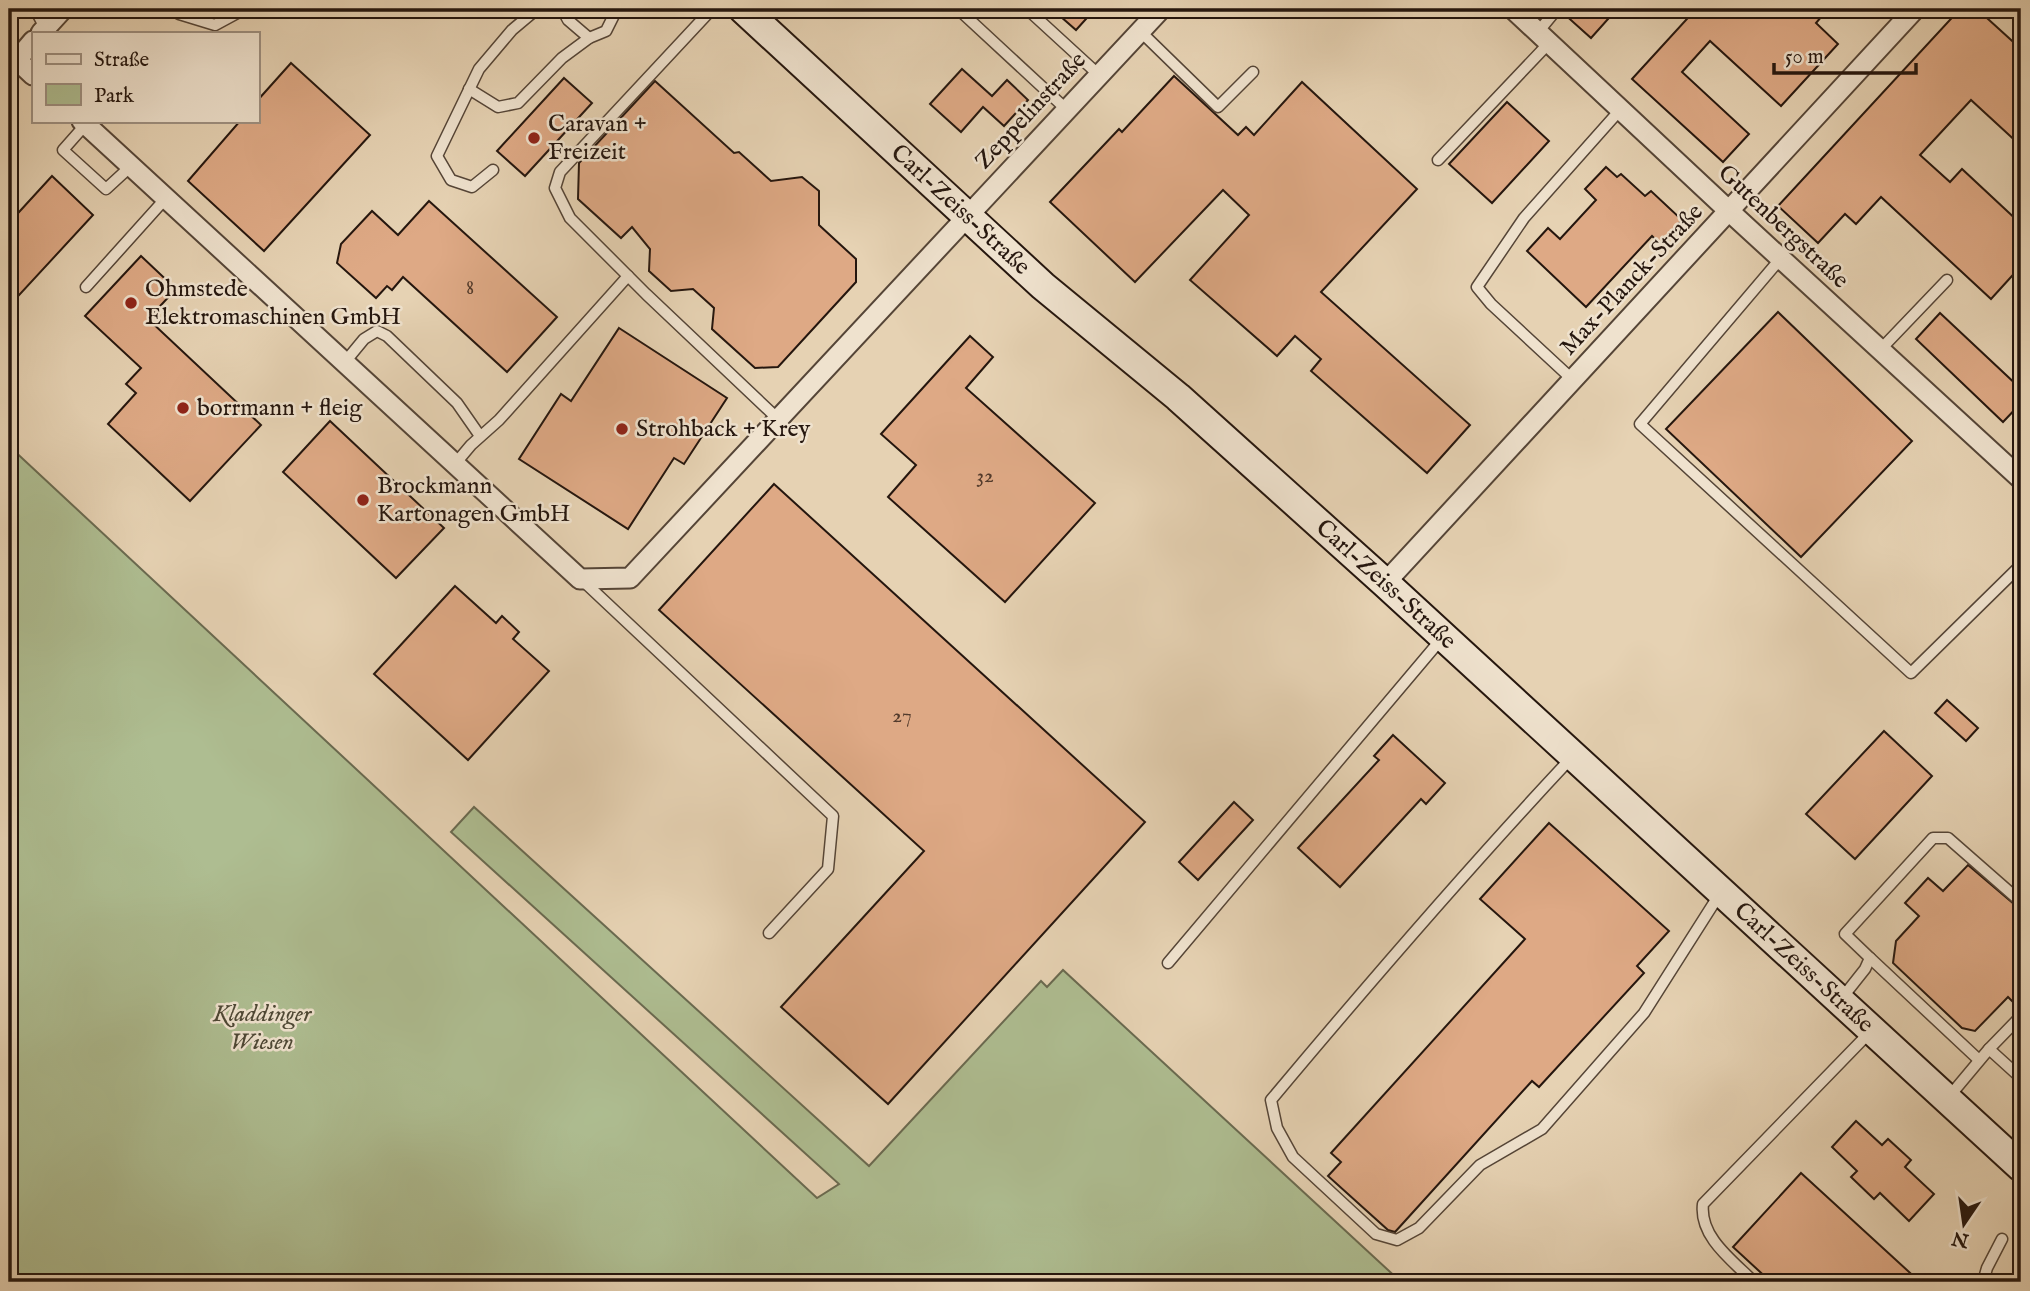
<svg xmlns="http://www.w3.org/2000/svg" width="2030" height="1291" viewBox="0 0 2030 1291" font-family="'IM FELL English',serif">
	<rect width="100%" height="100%" fill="#e6d2b3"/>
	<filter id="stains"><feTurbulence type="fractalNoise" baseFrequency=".00286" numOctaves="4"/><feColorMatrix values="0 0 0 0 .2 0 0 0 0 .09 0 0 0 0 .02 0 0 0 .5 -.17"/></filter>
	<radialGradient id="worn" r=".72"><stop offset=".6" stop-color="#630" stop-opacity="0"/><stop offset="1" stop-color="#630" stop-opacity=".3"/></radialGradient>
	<path fill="#aebd91" stroke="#6a6a50" stroke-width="2" d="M9 446 817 1198 839 1184 451 832 474 807 869 1166 1041 981 1047 987 1063 970 1401 1282H9Z"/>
	<g fill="#dea985" stroke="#25160e" stroke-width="2">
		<path d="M1052 9H1095L1076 30Z"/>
		<path d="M1564 9H1617L1591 38 1563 13Z"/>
		<path d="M1696 9H1828L1816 23 1838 44 1781 106 1710 41 1682 72 1749 134 1723 162 1632 79Z"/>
		<path d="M1960 9H1977L2021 49V146L1971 100 1920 155 1950 182 1962 169 2021 224V266L1991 299 1881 197 1856 224 1845 214 1818 243 1778 206Z"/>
		<path d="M291 63 370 135 264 251 188 181 240 121H257V101Z"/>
		<path d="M962 69 992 96 1007 80 1028 100 1004 126 983 107 961 132 930 104Z"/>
		<path d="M1174 76 1238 135 1246 127 1254 135 1302 82 1417 189 1321 292 1470 425 1427 473 1311 371 1321 359 1295 336 1277 356 1190 280 1249 215 1223 190 1135 282 1050 202 1119 129 1122 132Z"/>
		<path d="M564 78 592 103 525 176 497 151Z"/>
		<path d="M655 81 734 153 739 152 771 181 802 177 819 191V225L856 259V282L778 367 755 368 712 329 714 308 693 289 671 291 649 271 650 249 632 227 621 238 578 199 579 163Z"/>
		<path d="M1507 102 1549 141 1492 203 1449 164Z"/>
		<path d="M1606 167 1617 177 1621 174 1645 196 1651 191 1682 220 1660 244 1652 236 1586 307 1527 251 1548 228 1560 239 1596 200 1585 189Z"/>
		<path d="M52 176 93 215 9 306V223Z"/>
		<path d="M429 201 557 317 507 372 403 277 392 290 387 286 376 298 337 263 341 244 372 211 398 235Z"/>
		<path d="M141 256 176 289 148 319 261 425 190 501 108 424 136 393 126 384 141 368 85 316Z"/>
		<path d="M1778 312 1912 441 1801 557 1666 429Z"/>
		<path d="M1940 313 2021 389V403L2003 422 1916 339Z"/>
		<path d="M619 328 727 398 684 464 674 458 628 529 519 459 561 394 571 401Z"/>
		<path d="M970 336 993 357 966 388 1095 503 1005 602 888 497 916 465 881 434Z"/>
		<path d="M330 421 444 528 396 578 283 472Z"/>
		<path d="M774 484 1145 822 888 1104 781 1007 924 851 659 610Z"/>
		<path d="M455 586 496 623 502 616 519 632 513 639 549 671 468 760 374 674Z"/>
		<path d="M1947 700 1978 728 1966 741 1935 713Z"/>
		<path d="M1884 731 1932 776 1855 859 1806 814Z"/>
		<path d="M1393 735 1445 783 1426 804 1421 799 1340 887 1298 848 1379 760 1374 756Z"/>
		<path d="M1234 802 1253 820 1198 880 1179 862Z"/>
		<path d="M1549 823 1669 931 1637 966 1644 973 1539 1087 1532 1081 1395 1232 1388 1230 1328 1176 1341 1162 1331 1153 1525 939 1480 899Z"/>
		<path d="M1968 865 2021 910V993L2013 1002 2008 997 1975 1031 1962 1028 1893 963 1896 941 1919 916 1905 903 1928 878 1943 891Z"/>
		<path d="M1856 1121 1882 1145 1888 1139 1911 1160 1905 1167 1934 1194 1909 1221 1880 1193 1874 1199 1851 1177 1857 1171 1832 1147Z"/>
		<path d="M1801 1173 1920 1282H1771L1733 1247Z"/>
	</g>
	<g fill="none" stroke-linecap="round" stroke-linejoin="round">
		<g stroke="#554537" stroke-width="13">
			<g id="service">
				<path d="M35 9 45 28"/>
				<path d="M172 9 179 14 215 25 239 12 241 9"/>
				<path d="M562 9 568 20 589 38"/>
				<path d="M712 9 560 172 555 188 570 218 646 294 778 419"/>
				<path d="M958 9 1066 109"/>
				<path d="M1027 9 1099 75"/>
				<path d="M1140 31 1218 107 1253 72"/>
				<path d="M1538 32 1557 9"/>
				<path d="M469 89 498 107 518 103 562 58 589 38 606 31 617 9"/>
				<path d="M86 124 63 150 106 189 131 166"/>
				<path d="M1438 160 1549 43"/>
				<path d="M493 170 472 187 451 180 437 156 479 69 512 30 537 9"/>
				<path d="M1781 258 1640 424 1911 673 2021 565"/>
				<path d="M86 287 166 198"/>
				<path d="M1880 350 1947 280"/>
				<path d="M345 362 364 339 377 331 387 336 457 403 480 436"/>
				<path d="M1573 380 1491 304 1477 287 1524 218 1620 110"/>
				<path d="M455 464 471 445 499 420 628 276"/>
				<path d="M581 579 833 816 828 869 769 933"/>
				<path d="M1573 756C1468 868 1369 983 1271 1100L1277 1128 1293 1157 1376 1234 1397 1240 1419 1228 1480 1165 1542 1129 1644 1013 1719 895"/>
				<path d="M1870 958 1979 1060"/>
				<path d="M1168 963 1443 637"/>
				<path d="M1842 998 1865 969 1870 958 1845 934 1933 838H1948L2021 902"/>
				<path d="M1989 1049 2021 1016"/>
				<path d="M1948 1098 1989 1049 2021 1078"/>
				<path d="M1754 1282C1733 1261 1699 1237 1703 1204L1871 1031"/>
				<path d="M1983 1282 1987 1268 2002 1239"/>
			</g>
		</g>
		<g stroke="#554537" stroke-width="23">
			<g id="minor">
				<path d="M1513 9 1729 211 2021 479"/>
				<path d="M41 33 63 9"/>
				<path d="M33 41 17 60 33 75"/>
				<path d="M82 121 580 579 630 578 1161 9"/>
				<path d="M1385 583 1915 9"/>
			</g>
		</g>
		<g stroke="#25160e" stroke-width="32">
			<g id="secondary">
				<path id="s1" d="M743 9 1043 286 1178 397 1385 583 2021 1167"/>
			</g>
		</g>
		<use href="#service" stroke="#efe2ce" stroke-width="10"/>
		<use href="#minor" stroke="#efe2ce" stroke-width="19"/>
		<use href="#secondary" stroke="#efe2ce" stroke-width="28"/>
	</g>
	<g fill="#8f2418" stroke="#efe2ce" stroke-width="2.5">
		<circle cx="534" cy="138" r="7"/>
		<circle cx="131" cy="303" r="7"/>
		<circle cx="183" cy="408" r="7"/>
		<circle cx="622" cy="429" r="7"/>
		<circle cx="363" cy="500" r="7"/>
	</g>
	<g text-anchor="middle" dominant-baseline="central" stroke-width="5" stroke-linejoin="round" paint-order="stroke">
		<g font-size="21" fill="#533b2c">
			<text x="470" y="288">8</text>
			<text x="985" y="476">32</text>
			<text x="902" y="716">27</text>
		</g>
		<g font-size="24" fill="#25160e" stroke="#efe2ce">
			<text transform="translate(1031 111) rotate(-47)">Zeppelinstraße</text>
			<text stroke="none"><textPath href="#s1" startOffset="296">Carl-Zeiss-Straße</textPath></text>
			<text transform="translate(1783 227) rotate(43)">Gutenbergstraße</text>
			<text transform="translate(1632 280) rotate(-47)">Max-Planck-Straße</text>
			<text stroke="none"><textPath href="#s1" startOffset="863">Carl-Zeiss-Straße</textPath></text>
			<text stroke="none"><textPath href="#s1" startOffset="1430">Carl-Zeiss-Straße</textPath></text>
		</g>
		<g font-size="24" fill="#25160e" stroke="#efe2ce" text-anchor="start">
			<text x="548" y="124">Caravan +<tspan x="548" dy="28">Freizeit</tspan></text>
			<text x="145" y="289">Ohmstede<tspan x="145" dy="28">Elektromaschinen GmbH</tspan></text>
			<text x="197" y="408">borrmann + fleig</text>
			<text x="636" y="429">Strohback + Krey</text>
			<text x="377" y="486">Brockmann<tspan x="377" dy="28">Kartonagen GmbH</tspan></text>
		</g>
		<g font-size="24" font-style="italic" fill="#4e4835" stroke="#efe2ce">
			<text x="262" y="1014">Kladdinger<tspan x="262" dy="28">Wiesen</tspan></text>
		</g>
	</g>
	<rect width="2030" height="1291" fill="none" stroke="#e6d2b3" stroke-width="35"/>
	<rect x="10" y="10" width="2009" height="1270" fill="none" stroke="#25160e" stroke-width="3.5"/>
	<rect x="18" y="18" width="1995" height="1256" fill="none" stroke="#25160e" stroke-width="2"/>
	<rect x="32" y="32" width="228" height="91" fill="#efe2ce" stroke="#9e9081" stroke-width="2"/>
	<rect x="46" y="54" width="35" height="10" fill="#efe2ce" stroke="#9e9081" stroke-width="2"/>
	<text x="94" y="66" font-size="21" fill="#25160e">Straße</text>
	<rect x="46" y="84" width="35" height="21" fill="#aebd91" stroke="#9e9081" stroke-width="2"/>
	<text x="94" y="102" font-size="21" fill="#25160e">Park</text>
	<g transform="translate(1964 1224) rotate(193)" stroke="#efe2ce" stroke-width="5" paint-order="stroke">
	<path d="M0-5L12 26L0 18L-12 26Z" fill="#25160e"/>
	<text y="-10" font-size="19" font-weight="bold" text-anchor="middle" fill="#25160e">N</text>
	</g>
	<path d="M1774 63v10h142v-10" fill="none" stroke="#25160e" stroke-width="3.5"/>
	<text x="1785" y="63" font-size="21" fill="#25160e" stroke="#efe2ce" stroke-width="5" paint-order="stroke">50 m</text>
	<rect width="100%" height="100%" filter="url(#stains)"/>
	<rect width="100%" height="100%" fill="url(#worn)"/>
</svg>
